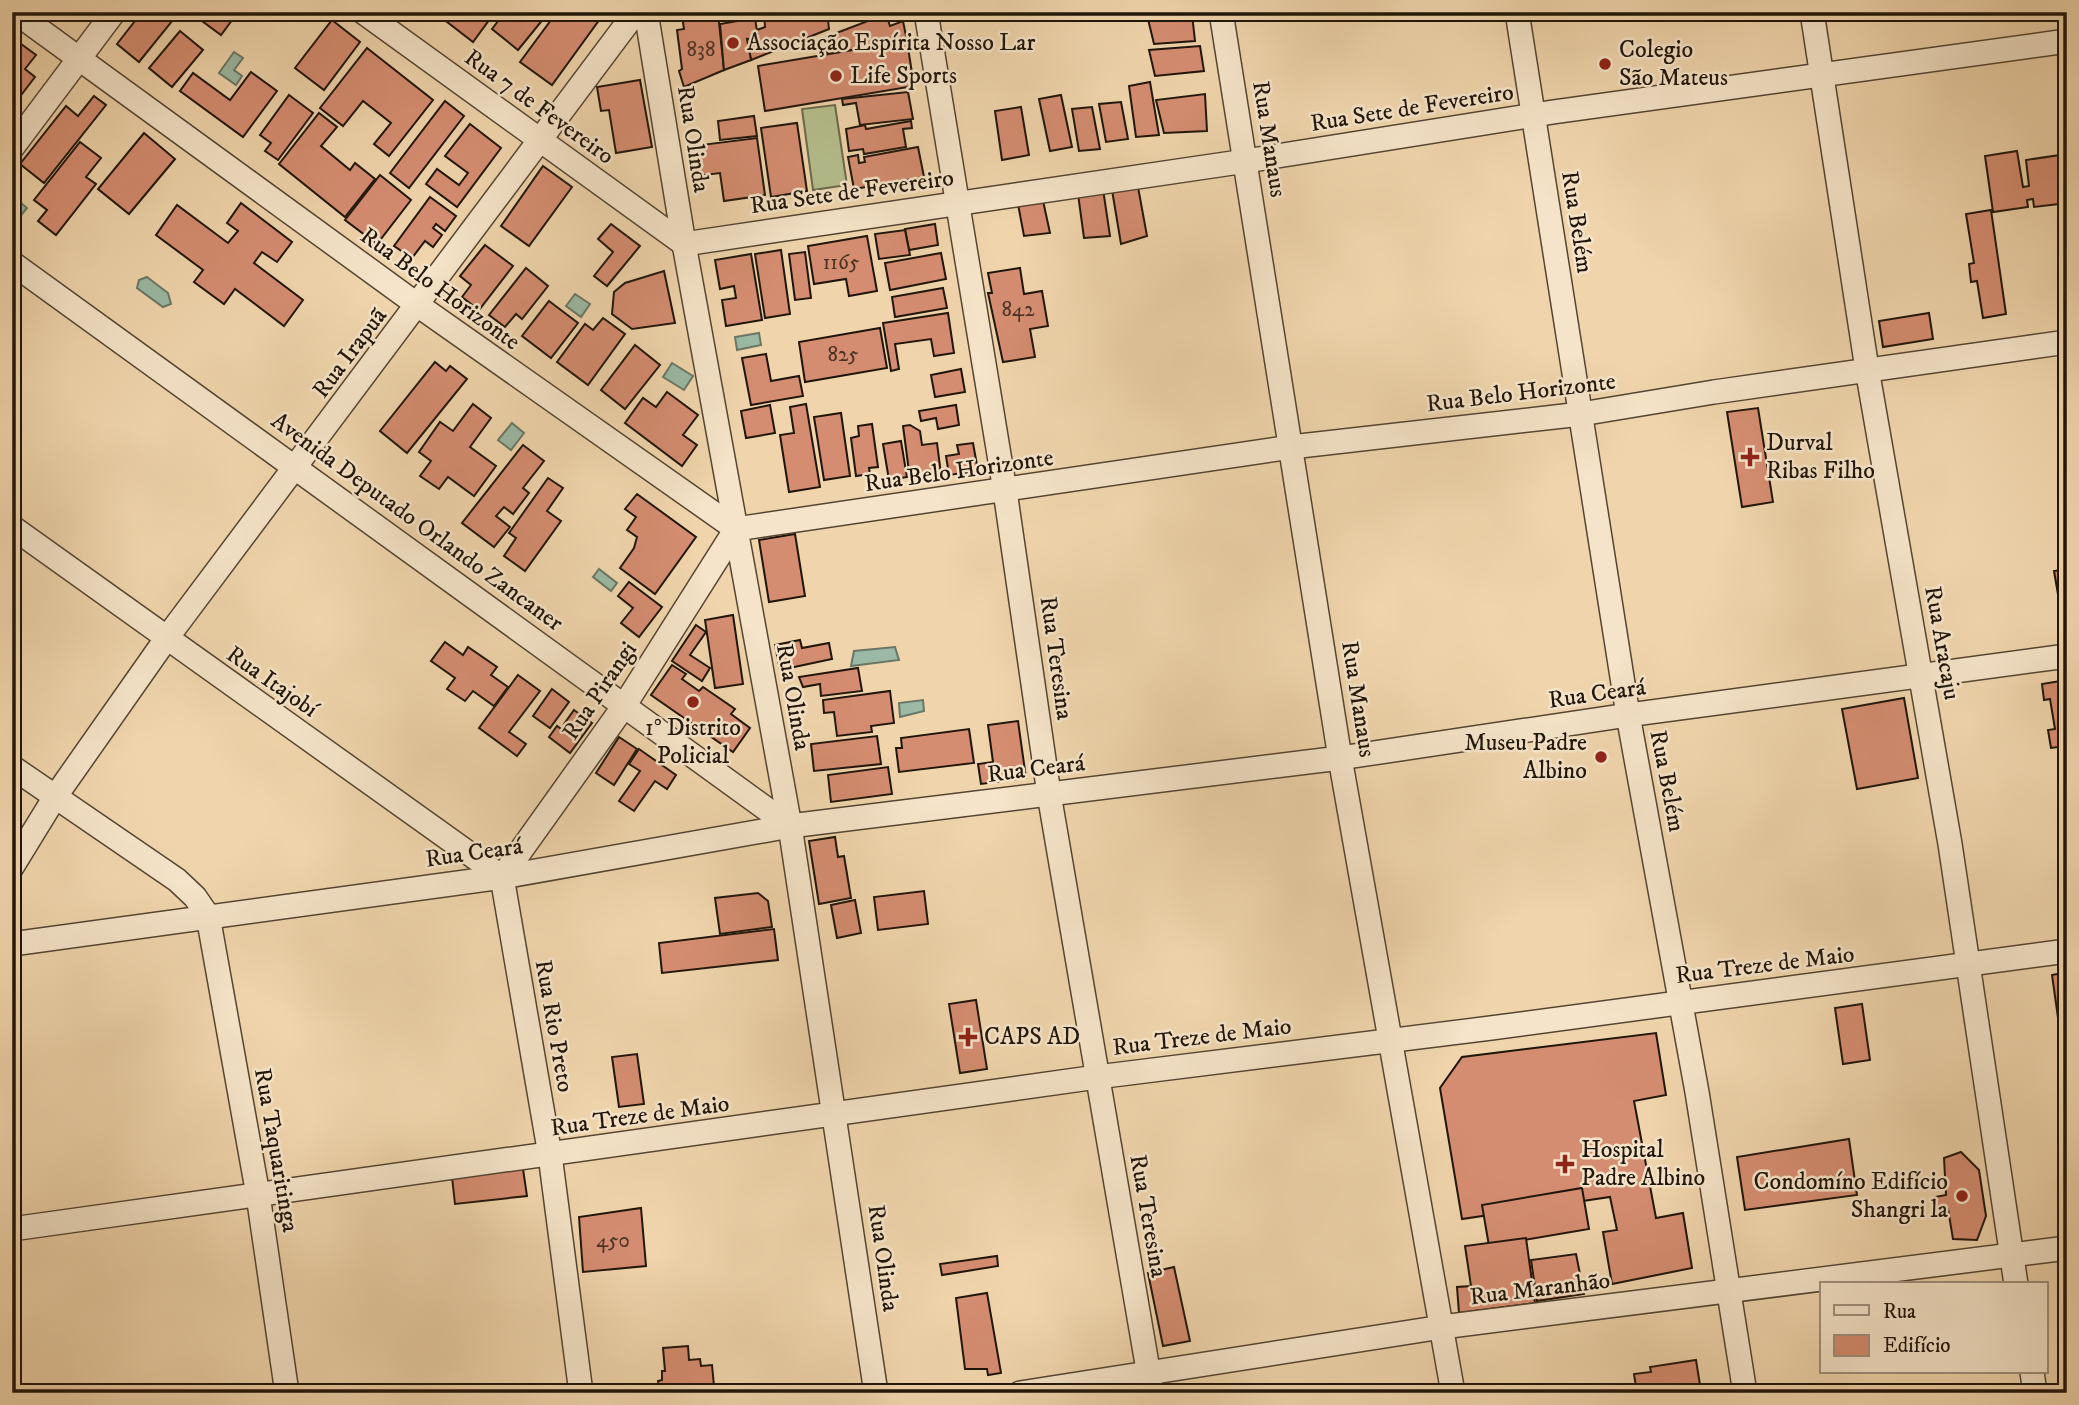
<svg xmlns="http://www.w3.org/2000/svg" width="2079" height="1405" viewBox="0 0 2079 1405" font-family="'IM FELL DW Pica',serif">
	<rect width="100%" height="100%" fill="#f0d5ac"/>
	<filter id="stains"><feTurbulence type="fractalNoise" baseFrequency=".00286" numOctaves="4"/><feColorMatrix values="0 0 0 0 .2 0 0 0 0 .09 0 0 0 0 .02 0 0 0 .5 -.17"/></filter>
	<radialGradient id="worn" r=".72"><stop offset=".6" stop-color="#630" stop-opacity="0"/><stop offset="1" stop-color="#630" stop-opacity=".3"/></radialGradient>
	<path fill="#b5be8d" stroke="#6a6a4c" stroke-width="2" d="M835 105 847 185 813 190 802 109Z"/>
	<g fill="#9bb9a4" stroke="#6a7766" stroke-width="2">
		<path d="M234 52 243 58 234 70 242 76 236 85 219 73Z"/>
		<path d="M13 196 27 208 18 219 12 215Z"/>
		<path d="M147 277 168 293 171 304 163 307 137 288 139 280Z"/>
		<path d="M575 294 590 304 581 317 566 306Z"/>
		<path d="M759 333 761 345 737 350 735 337Z"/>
		<path d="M672 363 693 376 684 390 663 377Z"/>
		<path d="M512 423 524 433 511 450 498 440Z"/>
		<path d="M599 569 617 583 611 591 593 577Z"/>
		<path d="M895 647 899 660 851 666 854 651Z"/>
		<path d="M923 700 924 711 900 717 899 703Z"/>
	</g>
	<g fill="#d58d71" stroke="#20150a" stroke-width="2">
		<path d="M142 12H163L173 20 139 62 117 44Z"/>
		<path d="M203 12H238L221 35 198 18Z"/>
		<path d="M446 12H495L473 42 442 18Z"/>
		<path d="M505 12H549L518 50 492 29Z"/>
		<path d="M557 12H605L552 85 520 62Z"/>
		<path d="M764 12H827L829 29 751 60 747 39 758 38 757 30 765 27Z"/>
		<path d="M838 12H870V14L839 18Z"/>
		<path d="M718 13 724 70 684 87 679 71 682 69 677 30 684 29 682 16Z"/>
		<path d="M886 14 890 26 903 21 907 41 827 54 826 37Z"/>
		<path d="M1192 14 1195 41 1154 44 1147 15Z"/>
		<path d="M755 18 758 38 747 39 751 60 724 70 720 24Z"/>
		<path d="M332 20 360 42 324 90 295 68Z"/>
		<path d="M180 31 203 50 172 87 149 68Z"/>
		<path d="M13 38 36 55 25 69 35 77 12 107Z"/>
		<path d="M907 41 914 86 765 111 758 66Z"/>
		<path d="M1200 46 1204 71 1155 76 1149 50Z"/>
		<path d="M367 48 433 100 389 156 374 144 391 123 363 101 343 126 320 108Z"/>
		<path d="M251 72 277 91 243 137 180 91 193 73 230 100Z"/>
		<path d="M640 80 652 147 616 153 609 110 601 111 597 87Z"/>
		<path d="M1150 82 1159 135 1136 137 1129 86Z"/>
		<path d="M908 92 913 119 860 125 856 103 843 105 842 99Z"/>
		<path d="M1205 94 1207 131 1164 133 1156 100Z"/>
		<path d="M289 95 313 113 278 160 265 151 271 143 260 135Z"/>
		<path d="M1061 95 1072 147 1050 151 1039 99Z"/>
		<path d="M94 96 106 105 44 183 20 164 66 106 78 116Z"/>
		<path d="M445 101 464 116 409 188 390 173Z"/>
		<path d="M1121 102 1128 139 1106 142 1099 104Z"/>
		<path d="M1021 107 1029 155 1002 160 995 111Z"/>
		<path d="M1092 107 1100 149 1079 151 1072 109Z"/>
		<path d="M319 113 337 127 321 146 350 170 355 163 375 179 345 217 279 164Z"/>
		<path d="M754 116 757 136 720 140 718 121Z"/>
		<path d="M911 121 912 128 903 129 906 147 864 154 863 149 849 151 846 129 865 125 866 129Z"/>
		<path d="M797 123 807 191 771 197 761 128Z"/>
		<path d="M470 124 501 148 457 207 426 184 437 169 459 185 468 173 445 156Z"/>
		<path d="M144 133 175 159 129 214 98 189Z"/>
		<path d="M757 138 765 195 724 201 720 173 697 176 693 146Z"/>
		<path d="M80 142 101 158 86 177 96 184 56 235 38 221 47 210 34 200Z"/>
		<path d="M918 147 924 177 854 189 848 157 858 155 859 163 865 162 864 157Z"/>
		<path d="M2017 151 2023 187 2029 186 2026 160 2067 154V203L2034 207 2033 199 2027 200 2028 207 1993 212 1985 156Z"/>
		<path d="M543 166 572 187 529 246 501 226Z"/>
		<path d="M380 175 411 200 377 244 345 220Z"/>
		<path d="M1138 187 1147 236 1121 244 1112 190Z"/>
		<path d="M1103 189 1110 236 1084 238 1078 194Z"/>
		<path d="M1042 196 1050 233 1024 236 1017 199Z"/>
		<path d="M430 197 456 216 445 231 436 224 433 228 442 235 433 247 425 241 412 258 394 246Z"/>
		<path d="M241 203 292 242 277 262 262 252 254 263 303 300 284 326 235 289 224 304 194 282 203 270 156 235 177 205 228 243 238 231 227 223Z"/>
		<path d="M1991 210 2006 314 1983 318 1977 281 1971 282 1969 264 1974 263 1966 214Z"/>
		<path d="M611 224 640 246 607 286 594 276 613 252 598 239Z"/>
		<path d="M935 224 938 245 909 250 905 229Z"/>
		<path d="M905 230 910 255 879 259 875 234Z"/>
		<path d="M867 236 877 291 849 296 846 279 814 284 808 246Z"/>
		<path d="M485 245 513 266 479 310 462 297 471 285 460 276Z"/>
		<path d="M781 250 790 314 765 318 755 254Z"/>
		<path d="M805 252 811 298 795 300 789 254Z"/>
		<path d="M941 253 946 279 890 290 885 263Z"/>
		<path d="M751 254 762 320 726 326 722 300 736 298 734 286 720 289 715 260Z"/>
		<path d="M526 268 548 286 522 319 516 314 505 327 489 315Z"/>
		<path d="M1020 268 1024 294 1042 291 1048 326 1030 329 1035 357 1003 362 988 293H992L988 273Z"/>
		<path d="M664 271 675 323 632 329 612 314 614 292 625 283Z"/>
		<path d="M943 288 947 308 895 317 892 297Z"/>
		<path d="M549 301 578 323 551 358 522 336Z"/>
		<path d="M948 313 954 353 934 356 931 339 895 344 899 369 891 371 883 323Z"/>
		<path d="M1929 313 1933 339 1883 347 1879 321Z"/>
		<path d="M603 318 625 334 588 385 557 362 585 324 593 330Z"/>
		<path d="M880 328 887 368 805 382 799 342Z"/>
		<path d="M635 345 660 365 625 409 601 390Z"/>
		<path d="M766 354 771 381 799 376 803 396 751 405 742 358Z"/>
		<path d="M435 362 446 371 450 366 467 379 407 453 380 431Z"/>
		<path d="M961 369 965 392 935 397 931 375Z"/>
		<path d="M667 392 698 415 683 435 697 445 682 466 625 423 643 398 656 407Z"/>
		<path d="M473 404 491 418 470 447 496 466 474 496 448 477 439 489 420 476 431 461 419 452 440 422 453 431Z"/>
		<path d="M806 404 820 487 789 492 780 435 794 433 790 407Z"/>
		<path d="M770 405 775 433 746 438 741 411Z"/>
		<path d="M956 405 959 425 938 429 936 418 921 421 919 411Z"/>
		<path d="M1758 408 1773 502 1742 507 1727 412Z"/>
		<path d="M841 413 850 476 824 480 814 417Z"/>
		<path d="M872 424 878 467 869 468 870 474 856 476 851 438 859 436 858 426Z"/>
		<path d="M910 425 920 431 922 445 937 443 941 474 910 479 903 426Z"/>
		<path d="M901 441 907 477 889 480 883 444Z"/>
		<path d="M973 443 978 471 949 475 946 456 959 454 957 445Z"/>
		<path d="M523 445 544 461 523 488 529 493 513 514 504 507 496 516 510 527 494 547 462 523Z"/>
		<path d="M548 478 563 488 547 511 561 521 525 571 504 556 516 538 509 533Z"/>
		<path d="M637 494 696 537 655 594 620 568 634 548 637 537 627 530 636 517 625 509Z"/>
		<path d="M795 534 805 596 769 602 759 540Z"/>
		<path d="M2067 569V641H2066L2054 571Z"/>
		<path d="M629 582 662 607 639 637 621 623 633 608 618 596Z"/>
		<path d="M733 615 743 684 715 688 705 620Z"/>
		<path d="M696 625 706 632 690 655 710 668 702 681 672 661Z"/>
		<path d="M800 640 802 648 829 643 832 659 780 670 775 645Z"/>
		<path d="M445 642 463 655 468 647 497 667 491 675 508 687 494 706 473 691 465 701 447 689 455 678 431 661Z"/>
		<path d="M672 665 686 674 682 679 699 691 703 687 735 709 731 714 750 728 733 752 651 695Z"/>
		<path d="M858 668 862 691 821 696 820 684 803 687 799 677Z"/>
		<path d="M518 675 540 691 509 732 526 744 517 756 479 728Z"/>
		<path d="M2067 680V697H2063L2067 746 2051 748 2048 730 2055 729 2050 699 2044 700 2042 684Z"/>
		<path d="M552 689 569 702 550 728 533 716Z"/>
		<path d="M890 691 894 723 871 726 872 732 837 736 834 712 824 713 823 700Z"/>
		<path d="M1904 698 1918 778 1857 789 1842 709Z"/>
		<path d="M574 710 592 723 570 753 549 737 557 726 564 731 568 727 564 724Z"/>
		<path d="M1018 721 1026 778 981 784 978 764 993 762 988 725Z"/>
		<path d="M969 729 974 763 899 772 896 748H902L901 738Z"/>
		<path d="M877 736 881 764 814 771 811 744Z"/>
		<path d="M619 737 637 749 614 785 596 773Z"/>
		<path d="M639 749 676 775 667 789 655 781 634 811 619 801 640 771 629 764Z"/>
		<path d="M888 767 892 794 831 802 828 775Z"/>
		<path d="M835 837 838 857 844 856 851 898 819 904 809 841Z"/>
		<path d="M924 891 928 924 878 930 874 897Z"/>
		<path d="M758 893 768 901 772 927 720 934 715 898Z"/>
		<path d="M855 900 861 933 837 938 831 905Z"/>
		<path d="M774 929 778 960 662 973 659 943Z"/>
		<path d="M2067 972V1082L2052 975Z"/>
		<path d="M976 1000 987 1069 960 1073 949 1004Z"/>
		<path d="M1862 1004 1870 1060 1843 1064 1835 1008Z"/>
		<path d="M1656 1033 1666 1095 1634 1101 1656 1218 1683 1213 1692 1268 1612 1284 1603 1232 1617 1230 1610 1197 1462 1219 1440 1088 1462 1057Z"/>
		<path d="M637 1054 644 1104 619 1107 612 1057Z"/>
		<path d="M1849 1139 1857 1195 1745 1210 1737 1157Z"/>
		<path d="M1961 1152 1979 1170 1986 1216 1977 1240 1953 1239 1948 1209 1937 1210 1935 1197 1946 1195 1944 1158Z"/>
		<path d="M523 1169 527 1196 455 1204 452 1177Z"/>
		<path d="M1582 1188 1589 1229 1489 1246 1482 1205Z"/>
		<path d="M641 1208 646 1266 583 1272 579 1217Z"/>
		<path d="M1526 1238 1535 1303 1459 1313 1457 1287 1471 1286 1465 1246Z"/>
		<path d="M1576 1254 1584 1294 1537 1301 1531 1260Z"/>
		<path d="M997 1256 998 1266 942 1275 940 1264Z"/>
		<path d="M1174 1267 1190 1341 1163 1346 1148 1273Z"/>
		<path d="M987 1293 1001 1373 988 1375 987 1369H965L956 1298Z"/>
		<path d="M688 1346 689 1360 700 1359 701 1366 712 1365 714 1386H710L711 1393H659L658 1381 662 1380V1371H665L663 1348Z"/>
		<path d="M1696 1360 1700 1385 1637 1393 1634 1374 1651 1372 1650 1367Z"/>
	</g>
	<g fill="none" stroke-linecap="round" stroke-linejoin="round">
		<g stroke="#544532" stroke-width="26">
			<g id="minor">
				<path d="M15 12 419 306 736 529 1291 447 1581 414 1714 392 2067 342"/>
				<path d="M363 12 684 244 1246 161 1553 112 2067 41"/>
				<path d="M646 12 684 244 790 826 876 1393"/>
				<path d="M926 12 1005 491 1049 794 1152 1393"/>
				<path d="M1221 12 1340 758 1453 1393"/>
				<path d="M1517 12 1628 715 1697 1092 1745 1393"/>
				<path d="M1812 12 1867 369 1950 844 2016 1284"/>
				<path d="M12 148 114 12"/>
				<path d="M12 263 790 826"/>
				<path d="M12 527 502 877"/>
				<path d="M12 767 177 880 195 897 208 916 258 1195 287 1393"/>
				<path d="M12 867 55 797 166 639 632 17 639 12"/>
				<path d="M502 877 550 1155 581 1393"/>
				<path d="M502 877 624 706 736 529"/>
				<path d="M12 944 502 877 790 826 1340 758 1628 715 2067 656"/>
				<path d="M12 1229 1097 1077 1491 1028 2067 951"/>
				<path d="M2032 1372 2035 1393"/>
				<path d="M1020 1393 1442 1327 2067 1248"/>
			</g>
		</g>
		<use href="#minor" stroke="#f5e4c9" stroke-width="23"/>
	</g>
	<g fill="#8f2418" stroke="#f5e4c9" stroke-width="2.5">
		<circle cx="733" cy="43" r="7"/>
		<circle cx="1605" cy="64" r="7"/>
		<circle cx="836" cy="76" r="7"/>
		<path d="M1746.5 446.5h7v7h7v7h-7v7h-7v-7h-7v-7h7z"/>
		<circle cx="693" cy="702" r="7"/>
		<circle cx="1601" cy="757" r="7"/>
		<path d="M964.5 1026.5h7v7h7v7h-7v7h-7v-7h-7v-7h7z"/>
		<path d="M1561.5 1153.5h7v7h7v7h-7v7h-7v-7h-7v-7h7z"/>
		<circle cx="1962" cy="1196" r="7"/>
	</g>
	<g text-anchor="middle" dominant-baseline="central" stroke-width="5" stroke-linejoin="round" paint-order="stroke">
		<g font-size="21" fill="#4d3324">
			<text x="701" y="50">838</text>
			<text x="841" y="263">1165</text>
			<text x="1018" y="310">842</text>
			<text x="843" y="355">825</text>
			<text x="613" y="1241">450</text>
		</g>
		<g font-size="24" fill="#20150a" stroke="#f5e4c9" text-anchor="start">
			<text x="747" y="43">Associação Espírita Nosso Lar</text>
			<text x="1619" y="50">Colegio<tspan x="1619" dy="28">São Mateus</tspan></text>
			<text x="850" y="76">Life Sports</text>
			<text x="1766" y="443">Durval<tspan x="1766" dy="28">Ribas Filho</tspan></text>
			<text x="693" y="728" text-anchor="middle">1° Distrito<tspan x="693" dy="28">Policial</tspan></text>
			<text x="1587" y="743" text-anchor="end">Museu Padre<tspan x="1587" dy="28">Albino</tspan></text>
			<text x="984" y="1037">CAPS AD</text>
			<text x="1581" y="1150">Hospital<tspan x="1581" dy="28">Padre Albino</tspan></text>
			<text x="1948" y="1182" text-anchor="end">Condomíno Edifício<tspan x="1948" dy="28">Shangri la</tspan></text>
		</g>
		<g font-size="24" fill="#20150a" stroke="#f5e4c9">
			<text transform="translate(539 107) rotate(36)">Rua 7 de Fevereiro</text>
			<text transform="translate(1412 108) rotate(-9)">Rua Sete de Fevereiro</text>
			<text transform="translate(693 139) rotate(81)">Rua Olinda</text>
			<text transform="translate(1269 139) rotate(81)">Rua Manaus</text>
			<text transform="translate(852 192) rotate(-8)">Rua Sete de Fevereiro</text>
			<text transform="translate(1577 222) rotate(81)">Rua Belém</text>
			<text transform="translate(440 289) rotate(36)">Rua Belo Horizonte</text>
			<text transform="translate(350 353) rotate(-53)">Rua Irapuã</text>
			<text transform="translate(1521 393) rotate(-7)">Rua Belo Horizonte</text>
			<text transform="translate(959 471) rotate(-8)">Rua Belo Horizonte</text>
			<text transform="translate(417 522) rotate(36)">Avenida Deputado Orlando Zancaner</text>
			<text transform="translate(1942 643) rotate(80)">Rua Aracaju</text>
			<text transform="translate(1056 658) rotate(82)">Rua Teresina</text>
			<text transform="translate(272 682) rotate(35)">Rua Itajobí</text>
			<text transform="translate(600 691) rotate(-56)">Rua Pirangi</text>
			<text transform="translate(1597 694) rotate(-8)">Rua Ceará</text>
			<text transform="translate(793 697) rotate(80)">Rua Olinda</text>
			<text transform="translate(1358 699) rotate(81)">Rua Manaus</text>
			<text transform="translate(1036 769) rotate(-7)">Rua Ceará</text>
			<text transform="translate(1667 781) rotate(79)">Rua Belém</text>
			<text transform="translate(474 853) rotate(-8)">Rua Ceará</text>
			<text transform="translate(1765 965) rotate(-7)">Rua Treze de Maio</text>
			<text transform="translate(554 1026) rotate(80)">Rua Rio Preto</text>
			<text transform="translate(1202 1037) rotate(-7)">Rua Treze de Maio</text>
			<text transform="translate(640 1116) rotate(-8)">Rua Treze de Maio</text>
			<text transform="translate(276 1150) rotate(80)">Rua Taquaritinga</text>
			<text transform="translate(1148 1216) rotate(80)">Rua Teresina</text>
			<text transform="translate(883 1258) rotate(82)">Rua Olinda</text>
			<text transform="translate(1540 1289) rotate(-7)">Rua Maranhão</text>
		</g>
	</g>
	<rect width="2079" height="1405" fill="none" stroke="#f0d5ac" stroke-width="42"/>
	<rect x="14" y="14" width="2051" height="1377" fill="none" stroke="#20150a" stroke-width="3.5"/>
	<rect x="21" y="21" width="2037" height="1363" fill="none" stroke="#20150a" stroke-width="2"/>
	<rect x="1820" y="1282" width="228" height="91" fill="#f5e4c9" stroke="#a0917d" stroke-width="2"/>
	<rect x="1834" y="1305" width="35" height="10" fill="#f5e4c9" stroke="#a0917d" stroke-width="2"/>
	<text x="1883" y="1318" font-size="21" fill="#20150a">Rua</text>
	<rect x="1834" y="1335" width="35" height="21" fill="#d58d71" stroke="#a0917d" stroke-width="2"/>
	<text x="1883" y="1352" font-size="21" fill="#20150a">Edifício</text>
	<rect width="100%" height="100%" filter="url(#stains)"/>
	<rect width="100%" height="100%" fill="url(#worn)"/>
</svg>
